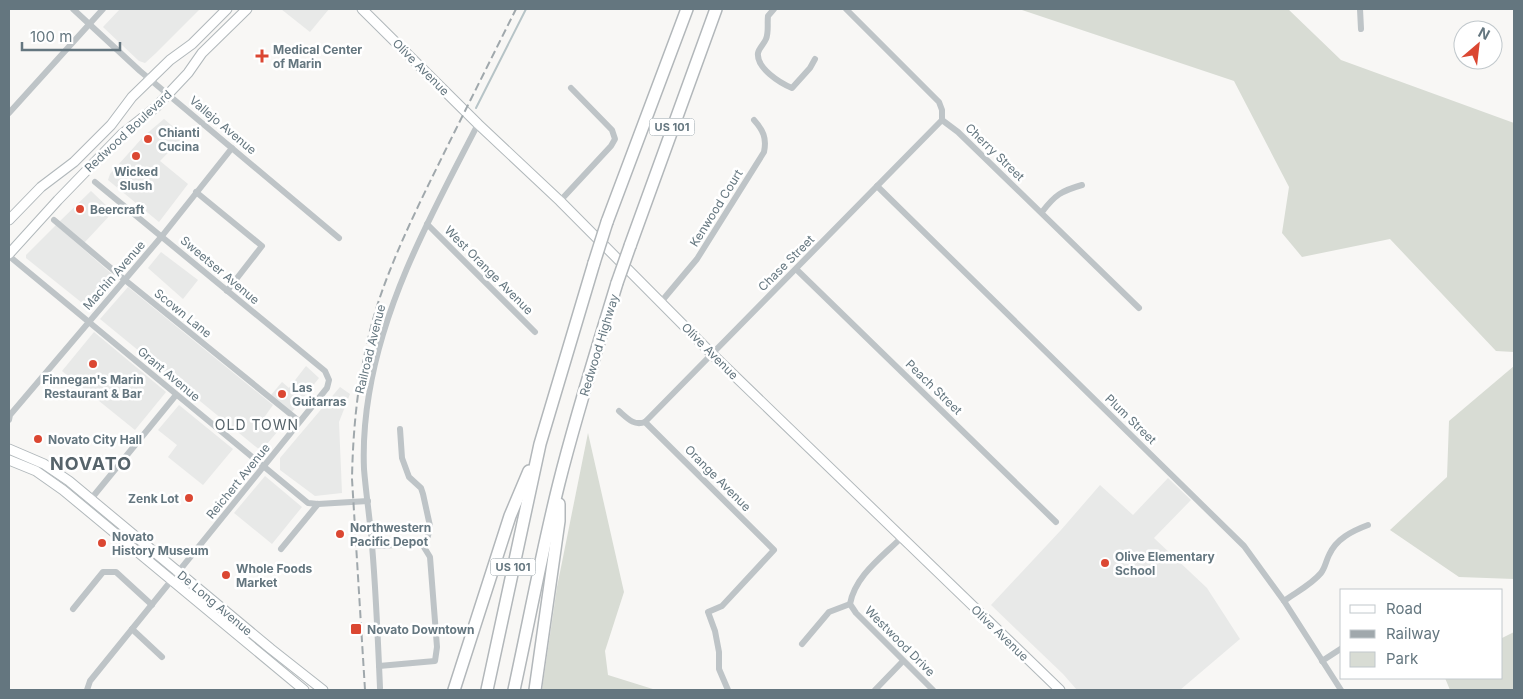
<svg xmlns="http://www.w3.org/2000/svg" width="1523" height="699" viewBox="0 0 1523 699" font-family="Inter,sans-serif">
	<rect width="100%" height="100%" fill="#f8f7f5"/>
	<g fill="#e8e9e8">
		<path d="M120 9H200L156 53 145 63 139 61 103 27Z"/>
		<path d="M281 9H329L310 32Z"/>
		<path d="M164 119 184 136 160 161 188 184 159 222 108 180 110 174 144 136Z"/>
		<path d="M91 191 113 212 84 243 59 222Z"/>
		<path d="M56 225 114 276 88 306H86L26 258V255Z"/>
		<path d="M161 252 198 280 183 299 148 268Z"/>
		<path d="M128 287 273 405 263 419 278 431 261 451 100 319Z"/>
		<path d="M94 332 166 392 135 430 62 371Z"/>
		<path d="M306 366 319 378 291 413 271 395 282 382 289 388Z"/>
		<path d="M340 387 350 394 339 422 342 493 315 496 280 470V458Z"/>
		<path d="M179 405 233 449 203 485 168 457 177 445 158 430Z"/>
		<path d="M265 476 302 507 272 544 234 513Z"/>
		<path d="M1168 478 1191 500 1154 538 1207 588 1240 639 1180 690H1077L1063 674 991 605 1061 530 1100 485 1133 515Z"/>
	</g>
	<g fill="#d8dcd4">
		<path d="M1019 9H1288L1341 60 1514 123V352L1496 351 1390 239 1302 257 1282 233 1289 187 1234 81Z"/>
		<path d="M1514 366V579L1459 577 1390 530 1447 477 1449 421Z"/>
		<path d="M588 433 624 592 605 651 608 675 656 690H542L557 587Z"/>
		<path d="M1514 632V690H1450L1445 678H1502V638Z"/>
	</g>
	<g fill="none" stroke-linecap="round" stroke-linejoin="round">
		<path stroke="#b7c4c7" stroke-width="2" d="M476 108 526 9"/>
		<g stroke="#b1b8bb" stroke-width="11">
			<g id="secondary">
				<path d="M362 9 478 124 560 201 712 354 1060 690"/>
				<path d="M9 220 41 187 74 162 111 125 132 97 170 60 192 44 227 9"/>
				<path d="M9 254 58 200 122 134 156 107 188 73 202 53 247 9"/>
				<path d="M9 449 44 464 69 481 271 649 323 690"/>
				<path d="M9 460 36 471 63 490 304 690"/>
			</g>
		</g>
		<g stroke="#b2b7ba" stroke-width="14">
			<g id="highway">
				<path d="M607 222 687 9"/>
				<path d="M630 246 716 9"/>
				<path d="M454 690 510 516 529 471"/>
				<path d="M487 690 540 444 594 263"/>
				<path d="M514 690C529 621 542 551 559 483 576 415 597 349 617 283"/>
				<path d="M535 690 559 521V504"/>
			</g>
		</g>
		<g stroke="#bec4c7" stroke-width="6">
			<path d="M73 9 140 71 339 238"/>
			<path d="M774 9 768 16C767 23 769 32 766 39 764 44 759 48 758 53 756 68 780 83 792 88L810 68 815 59"/>
			<path d="M846 9 939 102 942 110V120L958 132 1139 308"/>
			<path d="M1360 9 1361 29"/>
			<path d="M9 113 103 9"/>
			<path d="M877 186 1244 546 1284 601 1341 690"/>
			<path d="M196 192 262 246 227 291"/>
			<path d="M560 201 611 146 615 139 612 130 571 88"/>
			<path d="M1042 212C1055 195 1061 191 1082 185"/>
			<path d="M54 220 125 280 299 421"/>
			<path d="M427 224 535 332"/>
			<path d="M9 256 308 503 318 504 368 501"/>
			<path d="M796 269 1056 522"/>
			<path d="M661 302 697 259 764 152C767 138 763 130 754 120"/>
			<path d="M619 411C628 419 634 426 645 422L942 120"/>
			<path d="M9 420 10 415 162 236 232 148"/>
			<path d="M645 422 774 550 722 606 708 612 715 631 719 652V669L728 690"/>
			<path d="M400 429 402 458 409 477 421 488 423 494 430 526 428 536 422 544"/>
			<path d="M91 499 176 395"/>
			<path d="M901 538C882 557 855 576 850 604L856 613 933 690"/>
			<path d="M372 546 422 544"/>
			<path d="M281 549 318 504"/>
			<path d="M1284 601C1296 592 1311 585 1321 573 1325 568 1326 561 1329 555 1336 539 1352 531 1368 525"/>
			<path d="M73 609 103 572H116L152 605"/>
			<path d="M132 629 162 657"/>
			<path d="M802 644 829 612 850 604"/>
			<path d="M1322 661 1342 648"/>
			<path d="M379 666 435 661 437 647 430 557 422 544"/>
			<path d="M380 688C378 641 376 592 372 545 370 519 366 494 364 469 363 445 365 418 369 394 385 296 434 210 478 124"/>
			<path d="M87 690 90 681 327 388 329 380 325 371 95 182"/>
			<path d="M875 690 903 661"/>
		</g>
		<use href="#secondary" stroke="#fff" stroke-width="9"/>
		<use href="#highway" stroke="#fff" stroke-width="11"/>
		<path stroke="#a0a8ac" stroke-width="2" stroke-dasharray="8 4" stroke-linecap="butt" d="M365 690 352 479C353 420 360 359 378 303 396 249 422 198 447 147 470 101 493 55 516 9"/>
		<g stroke="#b2b7ba" stroke-width="14" stroke-linecap="butt">
			<g id="highway-bridge">
				<path d="M594 263 607 222"/>
				<path d="M617 283 630 246"/>
			</g>
		</g>
		<use href="#highway-bridge" stroke="#fff" stroke-width="11"/>
	</g>
	<g fill="#db4732" stroke="#fff" stroke-width="2">
		<path d="M259.5 48.5h5v5h5v5h-5v5h-5v-5h-5v-5h5z"/>
		<circle cx="148" cy="139" r="5"/>
		<circle cx="136" cy="156" r="5"/>
		<circle cx="80" cy="209" r="5"/>
		<circle cx="93" cy="364" r="5"/>
		<circle cx="282" cy="394" r="5"/>
		<circle cx="38" cy="439" r="5"/>
		<circle cx="189" cy="498" r="5"/>
		<circle cx="340" cy="534" r="5"/>
		<circle cx="102" cy="543" r="5"/>
		<circle cx="1105" cy="563" r="5"/>
		<circle cx="226" cy="575" r="5"/>
		<rect x="350" y="623" width="12" height="12" rx="2.5"/>
	</g>
	<g text-anchor="middle" dominant-baseline="central" stroke-width="5" stroke-linejoin="round" paint-order="stroke">
		<g fill="#fff" stroke="#929fa5" stroke-width="1">
			<rect x="649.5" y="118.5" width="45" height="17" rx="4"/>
			<rect x="490.5" y="558.5" width="45" height="17" rx="4"/>
		</g>
		<g font-size="11" font-weight="bold" fill="#64767f">
			<text x="672" y="127">US 101</text>
			<text x="513" y="567">US 101</text>
		</g>
		<g font-size="12" font-weight="bold" fill="#64767f" stroke="#fff" text-anchor="start">
			<text x="273" y="49">Medical Center<tspan x="273" dy="14">of Marin</tspan></text>
			<text x="158" y="132">Chianti<tspan x="158" dy="14">Cucina</tspan></text>
			<text x="136" y="171" text-anchor="middle">Wicked<tspan x="136" dy="14">Slush</tspan></text>
			<text x="90" y="209">Beercraft</text>
			<text x="93" y="379" text-anchor="middle">Finnegan's Marin<tspan x="93" dy="14">Restaurant &amp; Bar</tspan></text>
			<text x="292" y="387">Las<tspan x="292" dy="14">Guitarras</tspan></text>
			<text x="48" y="439">Novato City Hall</text>
			<text x="179" y="498" text-anchor="end">Zenk Lot</text>
			<text x="350" y="527">Northwestern<tspan x="350" dy="14">Pacific Depot</tspan></text>
			<text x="112" y="536">Novato<tspan x="112" dy="14">History Museum</tspan></text>
			<text x="1115" y="556">Olive Elementary<tspan x="1115" dy="14">School</tspan></text>
			<text x="236" y="568">Whole Foods<tspan x="236" dy="14">Market</tspan></text>
			<text x="367" y="629">Novato Downtown</text>
		</g>
		<g font-size="12" fill="#64767f" stroke="#fff">
			<text transform="translate(421 67) rotate(45)">Olive Avenue</text>
			<text transform="translate(223 125) rotate(40)">Vallejo Avenue</text>
			<text transform="translate(128 131) rotate(-43)">Redwood Boulevard</text>
			<text transform="translate(995 152) rotate(44)">Cherry Street</text>
			<text transform="translate(716 208) rotate(-58)">Kenwood Court</text>
			<text transform="translate(786 263) rotate(-45)">Chase Street</text>
			<text transform="translate(220 270) rotate(40)">Sweetser Avenue</text>
			<text transform="translate(489 270) rotate(45)">West Orange Avenue</text>
			<text transform="translate(114 275) rotate(-49)">Machin Avenue</text>
			<text transform="translate(183 313) rotate(39)">Scown Lane</text>
			<text transform="translate(599 345) rotate(-73)">Redwood Highway</text>
			<text transform="translate(370 349) rotate(-76)">Railroad Avenue</text>
			<text transform="translate(710 351) rotate(45)">Olive Avenue</text>
			<text transform="translate(169 374) rotate(40)">Grant Avenue</text>
			<text transform="translate(934 387) rotate(44)">Peach Street</text>
			<text transform="translate(1131 419) rotate(44)">Plum Street</text>
			<text transform="translate(718 478) rotate(45)">Orange Avenue</text>
			<text transform="translate(238 481) rotate(-51)">Reichert Avenue</text>
			<text transform="translate(215 603) rotate(40)">De Long Avenue</text>
			<text transform="translate(1000 633) rotate(44)">Olive Avenue</text>
			<text transform="translate(900 641) rotate(45)">Westwood Drive</text>
		</g>
		<g font-size="14" letter-spacing="1" fill="#56636a" stroke="#fff">
			<text x="257" y="424">OLD TOWN</text>
		</g>
		<g font-size="18" font-weight="bold" letter-spacing="1" fill="#56636a" stroke="#fff">
			<text x="91" y="463">NOVATO</text>
		</g>
	</g>
	<rect width="1523" height="699" fill="none" stroke="#64767f" stroke-width="20"/>
	<rect x="1340" y="589" width="162" height="90" fill="#ffffff" stroke="#c1c8cc"/>
	<rect x="1350" y="605" width="25" height="8" fill="#ffffff" stroke="#c1c8cc"/>
	<text x="1386" y="614" font-size="15" fill="#64767f">Road</text>
	<rect x="1350" y="630" width="25" height="8" fill="#a0a8ac" stroke="#c1c8cc"/>
	<text x="1386" y="639" font-size="15" fill="#64767f">Railway</text>
	<rect x="1350" y="652" width="25" height="15" fill="#d8dcd4" stroke="#c1c8cc"/>
	<text x="1386" y="664" font-size="15" fill="#64767f">Park</text>
	<g transform="translate(1478 45) rotate(28)"><circle r="24" fill="#ffffff" stroke="#c1c8cc"/>
	<path d="M0-4L9 19L0 12L-9 19Z" fill="#db4732"/>
	<text y="-8" font-size="14" font-weight="bold" text-anchor="middle" fill="#64767f">N</text>
	</g>
	<path d="M22 42v8h98v-8" fill="none" stroke="#64767f" stroke-width="2.5"/>
	<text x="30" y="42" font-size="15" fill="#64767f" stroke="#ffffff" stroke-width="4" paint-order="stroke">100 m</text>
</svg>
